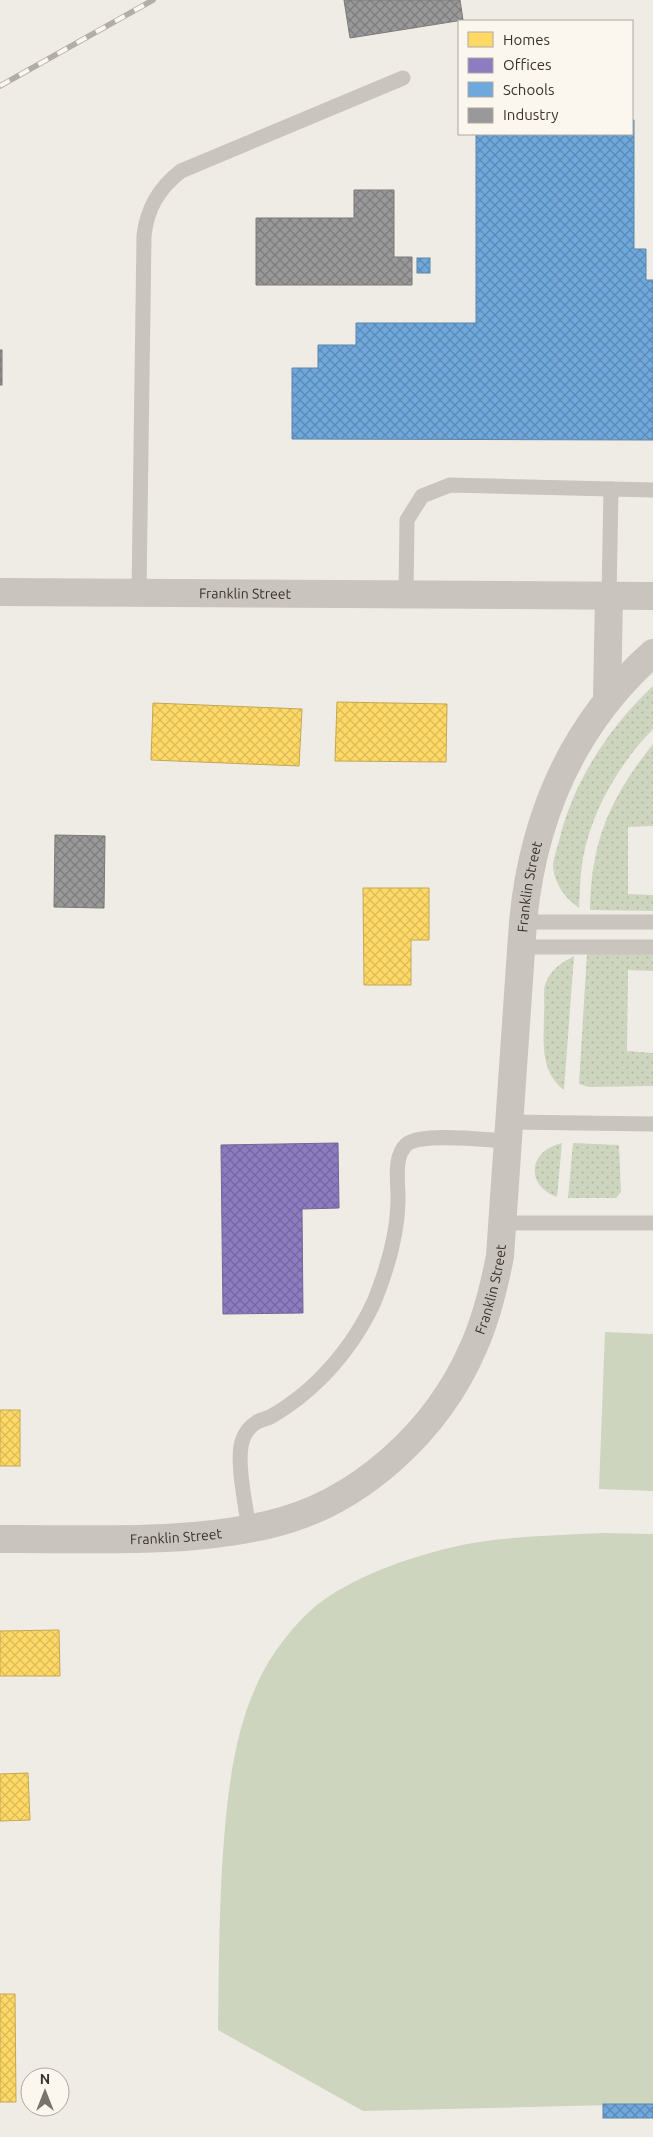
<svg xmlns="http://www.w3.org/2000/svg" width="653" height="2137" viewBox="0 0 653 2137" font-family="Ubuntu,sans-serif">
	<defs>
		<pattern id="grass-dots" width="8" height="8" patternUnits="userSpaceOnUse" patternTransform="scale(1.25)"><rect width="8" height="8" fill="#cdd5bf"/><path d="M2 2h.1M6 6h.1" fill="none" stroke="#b1b7a4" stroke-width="1.8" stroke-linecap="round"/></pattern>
		<pattern id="homes-cross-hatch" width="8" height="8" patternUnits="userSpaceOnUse" patternTransform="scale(1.25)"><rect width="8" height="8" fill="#ffd966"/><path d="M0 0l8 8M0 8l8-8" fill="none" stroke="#dbbb59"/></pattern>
		<pattern id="offices-cross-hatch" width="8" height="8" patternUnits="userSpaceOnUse" patternTransform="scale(1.25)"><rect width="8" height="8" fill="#8e7cc3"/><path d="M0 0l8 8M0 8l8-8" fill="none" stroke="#75669f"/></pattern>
		<pattern id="schools-cross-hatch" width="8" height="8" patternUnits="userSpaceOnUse" patternTransform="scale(1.25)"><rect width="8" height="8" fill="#6fa8dc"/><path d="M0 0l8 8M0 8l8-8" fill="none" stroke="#5c89b3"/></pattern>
		<pattern id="industry-cross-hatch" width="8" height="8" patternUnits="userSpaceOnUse" patternTransform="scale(1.25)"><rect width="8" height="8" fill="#999"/><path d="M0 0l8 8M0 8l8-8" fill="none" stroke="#7e7d7d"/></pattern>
	</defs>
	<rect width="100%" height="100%" fill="#efece5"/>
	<g fill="url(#grass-dots)">
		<path d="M653 686V729C619 764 592 810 583 858 580 875 580 892 579 908 565 898 555 885 553 867 553 859 557 849 559 841 573 782 609 727 653 686Z"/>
		<path d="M653 744V826L628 827V894L653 895V911L590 910C591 841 610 798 653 744Z"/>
		<path d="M587 953 653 954V971L628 970 627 1051 653 1053V1086L589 1087 579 1084Z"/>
		<path d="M574 956 564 1090C539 1071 544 1040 544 1012 545 1004 543 993 545 985 549 971 562 962 574 956Z"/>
		<path d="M562 1143 557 1197C525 1186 528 1150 562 1143Z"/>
		<path d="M573 1143 619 1145 621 1192 616 1198H568Z"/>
	</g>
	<g fill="#cdd5bf">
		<path d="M605 1332 653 1334V1491L599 1489Z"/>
		<path d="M604 1533 653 1534V2104L363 2111 218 2030C219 1962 219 1894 225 1827 230 1773 238 1718 264 1670 276 1648 292 1628 310 1611 348 1576 423 1552 473 1543 516 1536 560 1535 604 1533Z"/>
	</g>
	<g fill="url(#homes-cross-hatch)" stroke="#c4a754">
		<path d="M337 702 447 704 446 762 335 761Z"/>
		<path d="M153 703 302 709 299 766 151 760Z"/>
		<path d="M363 888H429V940H411V985H364Z"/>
		<rect x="0" y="1410" width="20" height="56"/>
		<path d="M59 1630 60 1676H0V1631Z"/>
		<path d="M28 1773 30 1820 0 1821V1774Z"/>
		<path d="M0 1994H15L16 2102H0Z"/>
	</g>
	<path fill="url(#offices-cross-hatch)" stroke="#756695" d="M338 1143 339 1208 302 1209 303 1313 223 1314 221 1145Z"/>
	<g fill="url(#schools-cross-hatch)" stroke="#5f85a7">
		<path d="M632 120H634V249H646V280H653V440L292 439V368H318V345H356V323H476V134H632Z"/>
		<rect x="417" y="258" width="13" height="15"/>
		<rect x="603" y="2104" width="50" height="14"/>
	</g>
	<g fill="url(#industry-cross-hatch)" stroke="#7c7a78">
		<path d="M344 0H460L463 20 350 38Z"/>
		<path d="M354 190H394V257H412V285H256V218H354Z"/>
		<rect x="0" y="350" width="2" height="35"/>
		<path d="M55 835 105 836 104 908 54 907Z"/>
	</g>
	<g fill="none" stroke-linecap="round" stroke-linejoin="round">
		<g stroke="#c9c4bd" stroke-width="15">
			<path d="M139 593 144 236C147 208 159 188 181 171L403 78"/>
			<path d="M406 594 407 520 422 496 450 485 611 489"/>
			<path d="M609 596 611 489 653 490"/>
			<path d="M523 922H653"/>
			<path d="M521 947H653"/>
			<path d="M509 1122 653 1124"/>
			<path d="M503 1223H653"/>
			<path d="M249 1529C246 1507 236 1462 242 1442 244 1434 250 1426 257 1422 262 1419 267 1419 272 1416 289 1406 306 1393 320 1379 342 1357 361 1330 374 1302 387 1270 397 1237 398 1203 399 1185 392 1157 407 1144 422 1132 487 1140 508 1141"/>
		</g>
		<g stroke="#c9c4bd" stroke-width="28">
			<path id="s1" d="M0 592 653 596"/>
			<path d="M607 699 609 596"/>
			<path id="s2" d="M0 1539C89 1538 180 1545 267 1525 358 1505 438 1431 474 1346 487 1317 494 1287 500 1256L523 922C533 816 573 724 653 653"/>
		</g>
		<g stroke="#b1ada7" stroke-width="5.5">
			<path id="rail" d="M0 86 153 0"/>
		</g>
		<use href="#rail" stroke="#fbf7ee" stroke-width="4" stroke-dasharray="11" stroke-linecap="butt"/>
	</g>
	<g text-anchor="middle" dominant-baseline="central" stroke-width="5" stroke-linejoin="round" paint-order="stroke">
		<g font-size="14" fill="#3a322b" stroke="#fbf7ee">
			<text stroke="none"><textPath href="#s1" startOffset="245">Franklin Street</textPath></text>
			<text stroke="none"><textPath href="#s2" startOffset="1016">Franklin Street</textPath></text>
			<text stroke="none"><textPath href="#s2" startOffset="611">Franklin Street</textPath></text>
			<text stroke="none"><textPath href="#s2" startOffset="176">Franklin Street</textPath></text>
		</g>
	</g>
	<rect x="458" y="20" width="175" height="115" fill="#fbf7ee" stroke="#aea8a0"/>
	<rect x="468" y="32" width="25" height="15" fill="#ffd966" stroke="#aea8a0"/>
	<text x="503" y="45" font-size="15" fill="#3a322b">Homes</text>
	<rect x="468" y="58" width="25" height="15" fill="#8e7cc3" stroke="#aea8a0"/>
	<text x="503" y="70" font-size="15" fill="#3a322b">Offices</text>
	<rect x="468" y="82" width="25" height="15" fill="#6fa8dc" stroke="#aea8a0"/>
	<text x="503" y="95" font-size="15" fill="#3a322b">Schools</text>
	<rect x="468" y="108" width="25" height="15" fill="#999999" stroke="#aea8a0"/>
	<text x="503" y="120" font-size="15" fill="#3a322b">Industry</text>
	<g transform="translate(45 2092)"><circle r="24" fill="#fbf7ee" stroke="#aea8a0"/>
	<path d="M0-4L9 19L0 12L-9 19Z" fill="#79736c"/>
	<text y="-8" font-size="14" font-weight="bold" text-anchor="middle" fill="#3a322b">N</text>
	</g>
</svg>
